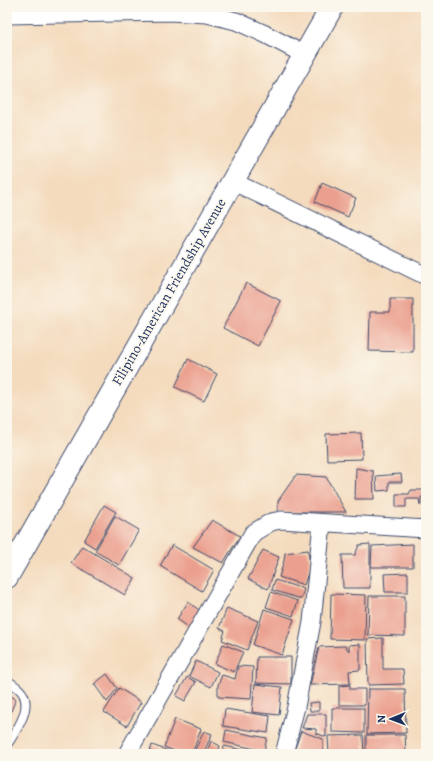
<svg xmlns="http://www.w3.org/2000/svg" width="433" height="761" viewBox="0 0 433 761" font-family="Alegreya,serif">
	<rect width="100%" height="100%" fill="#fbf7ec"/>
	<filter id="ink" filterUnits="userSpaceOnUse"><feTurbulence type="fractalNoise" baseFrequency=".025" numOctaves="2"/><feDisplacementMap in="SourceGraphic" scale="8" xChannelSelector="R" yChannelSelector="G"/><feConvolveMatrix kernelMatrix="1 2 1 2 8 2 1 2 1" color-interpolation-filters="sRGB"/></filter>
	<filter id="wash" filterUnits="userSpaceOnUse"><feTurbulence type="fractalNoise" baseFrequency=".012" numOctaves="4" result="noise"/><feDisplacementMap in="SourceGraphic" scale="16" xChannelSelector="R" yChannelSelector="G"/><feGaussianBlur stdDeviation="0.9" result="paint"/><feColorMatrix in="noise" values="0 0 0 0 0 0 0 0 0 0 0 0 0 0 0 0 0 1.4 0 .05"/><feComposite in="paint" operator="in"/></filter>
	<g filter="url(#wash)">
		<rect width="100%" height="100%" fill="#f4dbbe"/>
		<g id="blocks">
			<g fill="#eba08f">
				<path d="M322 183 356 198 348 217 315 202Z"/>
				<path d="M246 283 281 301 258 346 223 328Z"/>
				<path d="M390 299H413V352L369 351 370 312H390Z"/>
				<path d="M188 359 217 374 204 401 175 387Z"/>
				<path d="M361 433 362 459 327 460 326 434Z"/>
				<path d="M356 468 373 471 374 499H355Z"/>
				<path d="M401 474 402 482H389V490L377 491 376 476Z"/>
				<path d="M296 475 326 477 346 512H278V501Z"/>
				<path d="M411 490H426V496L421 497V505H420L419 499H406V507H396V494H409Z"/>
				<path d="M104 505 116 512 95 548 84 541Z"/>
				<path d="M115 516 139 530 119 565 95 551Z"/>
				<path d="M212 520 240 536 223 563 193 547Z"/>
				<path d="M370 544V588H343L342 555H355L359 545Z"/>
				<path d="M413 544V567H371L372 546Z"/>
				<path d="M172 545 214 570 202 591 160 566Z"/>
				<path d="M82 546 135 578 125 595 71 563Z"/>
				<path d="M263 550 279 557 268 589 248 579Z"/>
				<path d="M308 550 310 567 304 585 279 577 284 561 285 553Z"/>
				<path d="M408 573V592H385L384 574Z"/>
				<path d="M275 580 304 589 301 599 272 590Z"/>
				<path d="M271 592 298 601 293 616 266 607Z"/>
				<path d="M331 594 366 595 365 640 330 639Z"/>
				<path d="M369 596H405V636L368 635Z"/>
				<path d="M188 602 202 612 191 629 177 619Z"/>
				<path d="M227 608 258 621 247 650 222 640 225 631 219 628Z"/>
				<path d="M264 609 294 619 282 655 253 645Z"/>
				<path d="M383 638V669H403L404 684 368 685 367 639Z"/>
				<path d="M223 644 243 652 234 672 215 664Z"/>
				<path d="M360 644V670L349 671 350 684 310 685 319 647 345 646 349 651V645Z"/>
				<path d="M257 657H291V684L256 683Z"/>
				<path d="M196 661 218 672 211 687 189 676Z"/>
				<path d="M238 666 253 667 251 699 218 697V685L222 675 235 679Z"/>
				<path d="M107 674 117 688 107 702 94 684Z"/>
				<path d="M187 677 196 682 185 701 176 696Z"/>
				<path d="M255 684 282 687 279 715 252 712Z"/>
				<path d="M350 685V689H365V705H339V686Z"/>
				<path d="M119 688 141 702 127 726 104 712Z"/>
				<path d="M368 689H405L406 733 367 734Z"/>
				<path d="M7 694 16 699 7 721Z"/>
				<path d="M319 702V711H310L309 703Z"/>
				<path d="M332 708H364V733L332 732Z"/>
				<path d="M225 709 270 716 268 733 223 726Z"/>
				<path d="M307 714H326V737L316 733V729L302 728Z"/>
				<path d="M175 719 201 729 192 754H182L164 747Z"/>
				<path d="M226 730 267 738 264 751 224 742Z"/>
				<path d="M204 731 212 734 203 754 195 750Z"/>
				<path d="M301 731 323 739V754H293Z"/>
				<path d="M363 735 364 754H329L328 736Z"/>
				<path d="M366 735H405L406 754H366Z"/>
				<path d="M211 741 220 746 217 754H212L207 751Z"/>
				<path d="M152 745 177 754H149Z"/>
				<path d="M224 746 257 753V754H222Z"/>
			</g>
		</g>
	</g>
	<g filter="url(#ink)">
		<use href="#blocks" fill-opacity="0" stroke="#3c496c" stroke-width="1"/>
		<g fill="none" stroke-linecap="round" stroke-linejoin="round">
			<g stroke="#3c496c" stroke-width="10">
				<path id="service" d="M7 680C11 683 16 686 20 690 35 705 16 731 7 745"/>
			</g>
			<g stroke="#3c496c" stroke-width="19">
				<g id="minor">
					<path d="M7 15 169 12 207 14 236 21 265 34 305 55"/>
					<path d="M232 181 426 276"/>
					<path d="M127 754 253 533 271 522 281 520 426 529"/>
					<path d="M284 754 296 707 312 622 322 523"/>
				</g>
			</g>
			<g stroke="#3c496c" stroke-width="24">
				<path id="primary" d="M7 577 332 7"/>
			</g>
			<use href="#service" stroke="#fff" stroke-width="8"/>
			<use href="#minor" stroke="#fff" stroke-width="17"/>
			<use href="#primary" stroke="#fff" stroke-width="22"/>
		</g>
	</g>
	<g text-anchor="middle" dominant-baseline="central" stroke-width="3.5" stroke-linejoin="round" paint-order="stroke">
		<g font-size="14" fill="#1b2f5e" stroke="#fbf7ec">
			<text transform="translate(169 292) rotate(-60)">Filipino-American Friendship Avenue</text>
		</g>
	</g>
	<rect width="433" height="761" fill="none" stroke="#fbf7ec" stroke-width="24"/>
	<g transform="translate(391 719) rotate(269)" stroke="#fbf7ec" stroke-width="3" paint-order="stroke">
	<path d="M0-3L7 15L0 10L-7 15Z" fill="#1b2f5e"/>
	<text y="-6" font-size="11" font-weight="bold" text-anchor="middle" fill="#1b2f5e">N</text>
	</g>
</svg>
